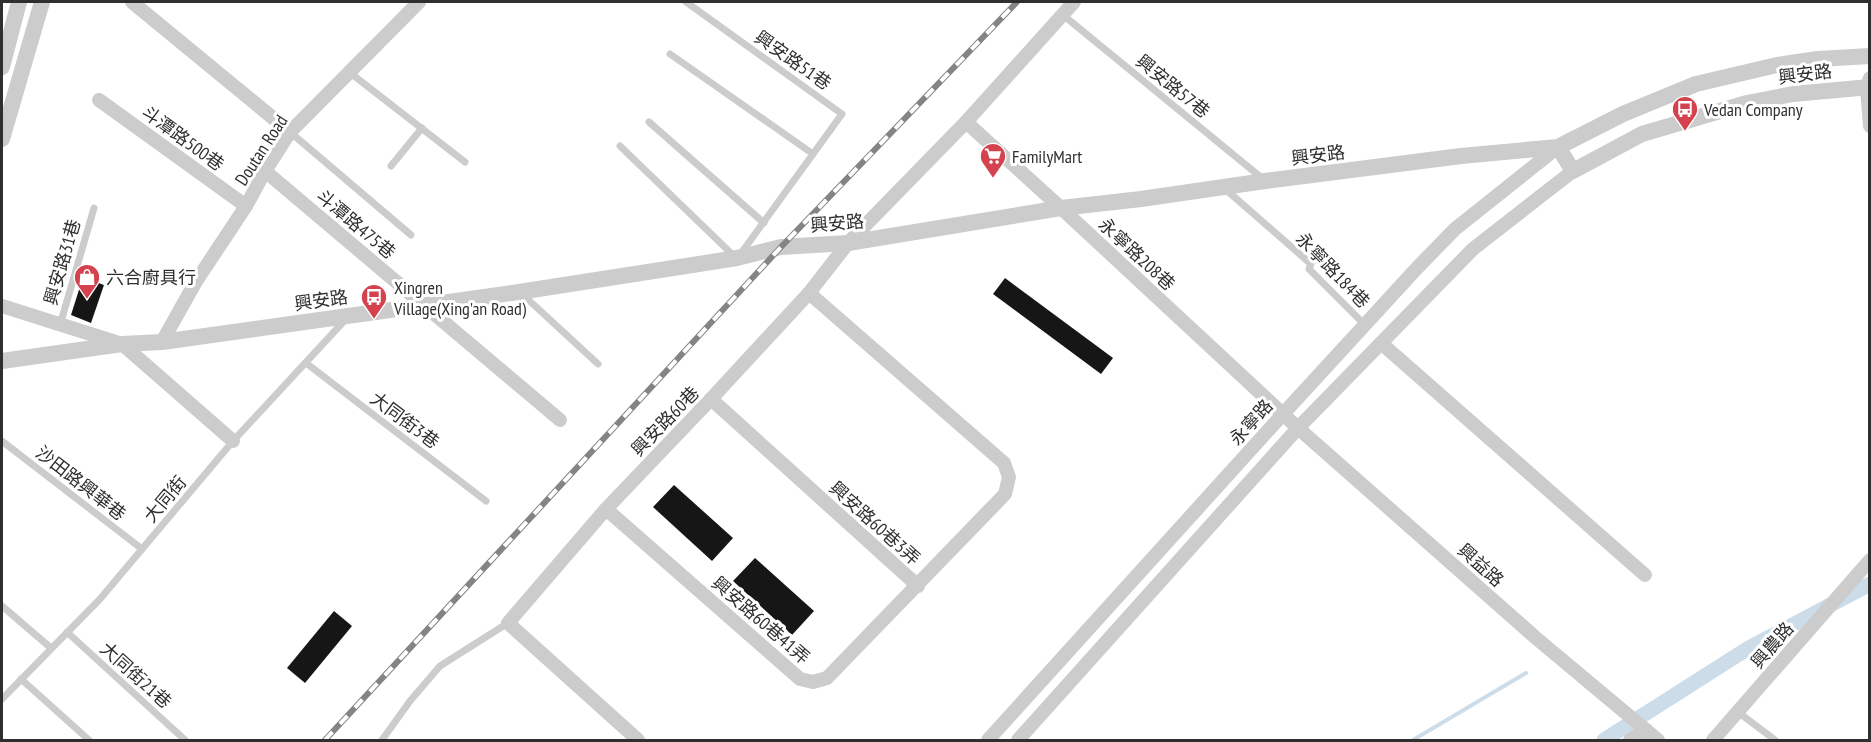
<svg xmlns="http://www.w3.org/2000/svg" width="1871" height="742" viewBox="0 0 1871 742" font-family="'PT Sans Narrow','Noto Sans TC',sans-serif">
	<rect width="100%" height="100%" fill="#fff"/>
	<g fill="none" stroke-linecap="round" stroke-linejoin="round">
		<path stroke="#ccdde9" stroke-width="4" d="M1413 740 1526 673"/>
		<path stroke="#ccdde9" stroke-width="15" d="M1604 740 1747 649 1870 584"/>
	</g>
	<g fill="#161616">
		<path d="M83 277 104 285 91 323 71 315Z"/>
		<path d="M1005 278 1113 358 1101 374 993 294Z"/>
		<path d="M674 485 733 538 712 561 653 507Z"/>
		<path d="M755 558 814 611 792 635 733 581Z"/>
		<path d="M334 611 352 626 305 683 287 668Z"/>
	</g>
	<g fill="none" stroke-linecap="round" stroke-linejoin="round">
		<g stroke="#ccc" stroke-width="7">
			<path d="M686 2 842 114 742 252"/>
			<path d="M1063 15 1263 179"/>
			<path d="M670 54 813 154"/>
			<path d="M349 72 465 162"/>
			<path d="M649 122 764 223"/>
			<path d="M290 132 411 235"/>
			<path d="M620 146 734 256"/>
			<path d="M391 166 422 128"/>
			<path d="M1224 188 1311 264 1309 269 1365 325"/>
			<path d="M521 293 598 364"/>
			<path d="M60 325 94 208"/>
			<path d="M306 363 486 501"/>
			<path d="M2 441 142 549"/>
			<path d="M2 606 51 648"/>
			<path d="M67 632 185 740"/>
			<path d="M21 679 89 740"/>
			<path d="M2 699 100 599 233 441 345 320"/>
			<path d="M1738 712 1775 740"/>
			<path d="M382 740 410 701 440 666 508 623"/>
		</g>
		<g stroke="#ccc" stroke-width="14">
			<path d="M132 2 290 132"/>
			<path d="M1870 78 1867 87 1870 126"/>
			<path d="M99 100 246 206"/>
			<path d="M966 122 1061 208 1298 428 1536 638 1658 740"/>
			<path d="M265 171 560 420"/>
			<path d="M2 306 122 344 233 441"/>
			<path d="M162 342 195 283 246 206 265 171 290 132 419 2"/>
			<path d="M1381 343 1645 575"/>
			<path d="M711 399 918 586"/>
			<path d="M606 509 800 679 813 682 827 678 1005 494 1009 477 1004 463 809 293"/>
			<path d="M638 740 508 623 606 509 711 399 809 293 848 243 966 122 1074 2"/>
			<path d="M988 740 1283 414 1417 268 1455 229 1558 147"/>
			<path d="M1018 740 1298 428 1427 296 1473 249 1573 171"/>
			<path d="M1630 740 1646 730"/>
			<path d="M1713 740 1870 560"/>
		</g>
		<g stroke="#ccc" stroke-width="16">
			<path d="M2 67 19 2"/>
			<path d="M2 139 42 2"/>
			<path d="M1558 147 1573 171 1642 134 1747 103 1793 94 1870 87"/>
			<path d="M2 361 122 344 162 342 519 292 737 258 781 247 848 243 1061 208 1141 199 1265 181 1461 156 1558 147 1623 114 1696 84 1777 65 1818 59 1870 56"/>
		</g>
		<g stroke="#848484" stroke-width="6">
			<path id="rail" d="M325 740 781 247 1017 2"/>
		</g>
		<use href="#rail" stroke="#fff" stroke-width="4" stroke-dasharray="11" stroke-linecap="butt"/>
	</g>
	<defs>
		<g id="bus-pin" transform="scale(1.35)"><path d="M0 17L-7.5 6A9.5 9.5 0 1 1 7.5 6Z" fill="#d4434d" stroke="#fff"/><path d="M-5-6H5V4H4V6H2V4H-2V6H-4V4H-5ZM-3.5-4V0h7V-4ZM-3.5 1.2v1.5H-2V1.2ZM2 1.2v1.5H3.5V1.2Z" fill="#fff"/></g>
		<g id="supermarket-pin" transform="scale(1.35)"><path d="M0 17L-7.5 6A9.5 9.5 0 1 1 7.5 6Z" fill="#d4434d" stroke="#fff"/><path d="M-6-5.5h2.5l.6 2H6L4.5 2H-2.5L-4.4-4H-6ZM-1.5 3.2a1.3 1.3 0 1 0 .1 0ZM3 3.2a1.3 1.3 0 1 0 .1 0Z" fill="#fff"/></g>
		<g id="shop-pin" transform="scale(1.35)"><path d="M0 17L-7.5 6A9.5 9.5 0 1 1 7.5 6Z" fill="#d4434d" stroke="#fff"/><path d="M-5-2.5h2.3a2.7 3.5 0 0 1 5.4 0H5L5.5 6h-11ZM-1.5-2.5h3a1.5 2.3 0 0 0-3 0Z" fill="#fff"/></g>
	</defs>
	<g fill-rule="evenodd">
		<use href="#bus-pin" x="1685" y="109"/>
		<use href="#supermarket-pin" x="993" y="156"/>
		<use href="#shop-pin" x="87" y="277"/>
		<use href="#bus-pin" x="374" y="297"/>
	</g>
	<g text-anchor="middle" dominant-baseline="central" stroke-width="6" stroke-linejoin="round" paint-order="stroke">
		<g font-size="18" fill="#2f2f2f" stroke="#fff">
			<text transform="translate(793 60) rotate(35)">興安路51巷</text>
			<text transform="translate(1805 74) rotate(-7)">興安路</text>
			<text transform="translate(1173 86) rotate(39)">興安路57巷</text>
			<text transform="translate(183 138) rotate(36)">斗潭路500巷</text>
			<text transform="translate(261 150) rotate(-57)">Doutan Road</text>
			<text transform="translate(1318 155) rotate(-7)">興安路</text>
			<text transform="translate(837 223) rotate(-5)">興安路</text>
			<text transform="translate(356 224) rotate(40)">斗潭路475巷</text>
			<text transform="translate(1137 254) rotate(43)">永寧路208巷</text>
			<text transform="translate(62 262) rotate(-74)">興安路31巷</text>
			<text transform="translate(1333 270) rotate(46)">永寧路184巷</text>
			<text transform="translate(321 300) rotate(-8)">興安路</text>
			<text transform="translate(405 420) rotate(37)">大同街3巷</text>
			<text transform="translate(665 421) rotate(-46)">興安路60巷</text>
			<text transform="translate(1251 422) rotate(-48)">永寧路</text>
			<text transform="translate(81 483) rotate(38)">沙田路興華巷</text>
			<text transform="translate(165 499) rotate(-50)">大同街</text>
			<text transform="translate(875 523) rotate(42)">興安路60巷3弄</text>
			<text transform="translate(1481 565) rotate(42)">興益路</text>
			<text transform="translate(761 620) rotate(41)">興安路60巷41弄</text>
			<text transform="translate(1772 645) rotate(-49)">興農路</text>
			<text transform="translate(136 675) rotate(42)">大同街21巷</text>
		</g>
		<g font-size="18" fill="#2f2f2f" stroke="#fff" text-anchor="start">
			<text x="1704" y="109">Vedan Company</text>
			<text x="1012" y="156">FamilyMart</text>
			<text x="106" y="277">六合廚具行</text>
			<text x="394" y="287">Xingren<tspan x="394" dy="21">Village(Xing'an Road)</tspan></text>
		</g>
	</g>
	<rect width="1871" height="742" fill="none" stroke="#2f2f2f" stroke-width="6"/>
</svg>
